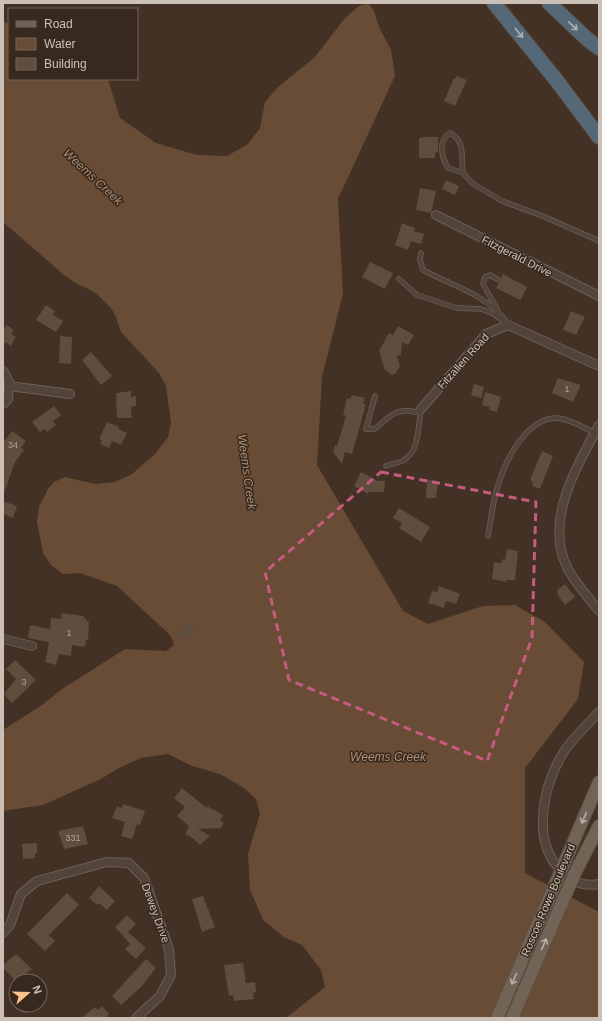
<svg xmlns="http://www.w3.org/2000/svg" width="602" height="1021" viewBox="0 0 602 1021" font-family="Arial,sans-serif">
	<rect width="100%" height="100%" fill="#423124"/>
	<path fill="#684c35" d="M368 3 374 11 379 27 391 50 395 76 338 199 343 294 322 377 317 465 403 611 428 624 483 606 515 605 545 622 584 662 578 699 525 768V873L599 912V1018H286L325 987 321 970 302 945 284 937 263 920 250 890 248 854 260 814 256 799 244 788 220 774 192 766 168 754 141 758 119 768 101 779 43 805 3 811V730L42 705 62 689 125 649 166 651 174 645 170 635 117 586 80 573 63 574 51 565 43 553 37 522 39 507 48 489 54 482 65 477 95 484 115 482 132 474 155 454 168 437 171 423 166 386 159 373 121 332 116 317 111 308 96 293 74 282 64 275 3 222V21L9 24V79H108L120 118 156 143 197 155 227 156 248 144 260 128 265 102 278 87 315 57 345 18 359 6Z"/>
	<g fill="#5f4d3e">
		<path d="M457 76 467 80 455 106 444 101 454 78 455 79Z"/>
		<path d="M424 137H438V152L435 153V158H419V138Z"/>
		<path d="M446 180 459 186 455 195 442 189Z"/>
		<path d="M420 188 436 191 431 213 416 210Z"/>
		<path d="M402 223 415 228 414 231 424 234 421 244 411 241 408 250 395 245Z"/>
		<path d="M370 262 393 273 385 289 362 277Z"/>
		<path d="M503 274 527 287 521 299 520 300 496 288Z"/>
		<path d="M46 305 55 311 53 315 63 321 56 332 36 320Z"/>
		<path d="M571 311 585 317 576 335 563 330Z"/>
		<path d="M7 325 14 330 11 334 16 337 11 346 6 342 3 346V329Z"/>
		<path d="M398 326 414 335 408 345 402 342 401 355 397 356 400 366 395 374 392 375 385 370 379 351 389 333 393 335Z"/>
		<path d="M60 336 72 337 71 364 59 363Z"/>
		<path d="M91 352 112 376 101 385 82 360Z"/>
		<path d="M558 378 581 385 573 402 552 393Z"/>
		<path d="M474 384 484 387 481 398 471 395Z"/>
		<path d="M131 391V397L136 396V406L131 407 132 418H117L116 393Z"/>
		<path d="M485 392 501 397 497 412 489 410 490 407 482 405Z"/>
		<path d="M352 395 365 398 363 403 366 404 352 454 345 452 342 464 333 452 335 445 337 446 346 416 343 415 347 398 350 399Z"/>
		<path d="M54 406 61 415 53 421 56 425 47 432 45 429 40 432 32 422Z"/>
		<path d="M107 422 119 427 118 429 127 433 121 445 112 441 109 448 100 444 102 440 99 439Z"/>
		<path d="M12 431 26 441 21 448 24 450 15 462 4 493 3 443Z"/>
		<path d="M542 451 553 456 540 489 532 486 533 482 530 480Z"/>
		<path d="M361 472 378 481H385L384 492H369L368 494 354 486Z"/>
		<path d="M427 480 438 481 436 498H426Z"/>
		<path d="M3 501 17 506 13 518 3 514Z"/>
		<path d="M399 508 430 527 421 542 399 528 402 523 393 518Z"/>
		<path d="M507 549 518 551 515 580H506V582L492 579 494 562 502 563V559L505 560Z"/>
		<path d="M565 584 575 597 565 605 557 594 558 592 557 590Z"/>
		<path d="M439 586 460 594 456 604 446 601 444 608 428 603 432 591 437 592Z"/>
		<path d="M62 613 83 616 89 623 88 640H86L85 647 72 645 71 656 59 654 56 665 45 662 49 644 48 642 28 638 30 625 50 629 51 618 61 619Z"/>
		<path d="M190 622 196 630 180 641 175 634Z"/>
		<path d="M15 660 36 680 12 703 4 694 16 679 6 669Z"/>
		<path d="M182 788 207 808V806L223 815 220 820 224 823 221 828 198 829 210 836 200 845 194 839 185 834 189 826 177 816 185 807 174 798Z"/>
		<path d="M123 804 145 811 140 825 137 824 132 839 121 836 125 822 112 818 117 806 121 808Z"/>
		<path d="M83 826 88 844 64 849 58 831Z"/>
		<path d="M35 843 37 844V853H35V858L23 859 22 844Z"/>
		<path d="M99 886 115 901 107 910 99 903 97 905 89 898Z"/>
		<path d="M67 893 79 905 49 935 55 941 45 951 27 934Z"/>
		<path d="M203 896 215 927 202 932 192 899Z"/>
		<path d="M127 915 136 924 128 932 146 948 136 959 125 949 130 944 115 927Z"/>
		<path d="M16 954 32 969 16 981 3 968V965Z"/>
		<path d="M146 959 156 968 141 987 121 1005 112 996Z"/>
		<path d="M243 963 246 983 255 982 256 992 253 993 254 999 234 1001 233 995 229 996 224 965Z"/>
		<path d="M102 1006 109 1014 105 1018H81L95 1007 98 1010Z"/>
	</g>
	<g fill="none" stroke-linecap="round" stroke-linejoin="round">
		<g stroke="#6c5f54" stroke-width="5.5">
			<g id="service">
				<path d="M463 173C461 158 466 141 450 133 437 141 442 158 448 168L463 173 472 183 502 201 545 217 599 241"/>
				<path d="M421 253 420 260 423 270C453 286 485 294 506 321"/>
				<path d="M399 279 417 295 457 308 481 309 494 314 508 325"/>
				<path d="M497 309 483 284 485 277 490 275 497 279"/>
				<path d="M375 396 366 429H375C389 417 396 407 415 412L421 409"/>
				<path d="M386 466C391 464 399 463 404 460 420 451 418 424 421 409"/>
				<path d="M488 536C491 519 493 499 499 482 507 458 527 417 558 418 570 419 584 428 595 433"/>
			</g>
		</g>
		<g stroke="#6c5f54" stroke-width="10">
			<g id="minor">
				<path d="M436 215 599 296"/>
				<path d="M3 371 9 382 8 399 3 404"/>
				<path d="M9 386 70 394"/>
				<path d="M421 409 486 334 508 325 599 366"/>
				<path d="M599 425C577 467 543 521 568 569 576 584 588 597 599 611"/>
				<path d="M3 639 32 646"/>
				<path d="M599 712C587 725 573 738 563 753 544 785 531 837 559 869 570 881 582 887 599 884"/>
				<path d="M3 933 10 925 21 894 37 881 107 862 129 863 144 878 169 949 171 975 160 996 136 1018"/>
			</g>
		</g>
		<g stroke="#5b4d43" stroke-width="14">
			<g id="primary">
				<path d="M563 866 599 782"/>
				<path d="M575 873 599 826"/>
			</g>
		</g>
		<g stroke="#5c4f44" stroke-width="16">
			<g id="motorway">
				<path d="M494 3 557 81 599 137"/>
				<path d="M549 3 587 39 599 48"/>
			</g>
		</g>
		<use href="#service" stroke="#524439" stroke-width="4"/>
		<use href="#minor" stroke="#524439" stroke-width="8"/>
		<use href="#primary" stroke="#726357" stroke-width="12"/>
		<use href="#motorway" stroke="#556878" stroke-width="14"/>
		<g stroke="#5b4d43" stroke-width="14" stroke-linecap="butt">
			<g id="primary-bridge">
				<path d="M497 1018 563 866"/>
				<path d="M512 1018 575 873"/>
			</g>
		</g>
		<use href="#primary-bridge" stroke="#726357" stroke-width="12"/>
	</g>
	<defs><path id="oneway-shaft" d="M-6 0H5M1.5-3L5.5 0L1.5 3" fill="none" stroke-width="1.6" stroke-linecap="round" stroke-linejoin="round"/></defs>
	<g stroke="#b4aeaa">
		<use href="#oneway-shaft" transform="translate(573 26) rotate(43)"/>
		<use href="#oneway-shaft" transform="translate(519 33) rotate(51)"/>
	</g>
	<g stroke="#baada3">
		<use href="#oneway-shaft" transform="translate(584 818) rotate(113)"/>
		<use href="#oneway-shaft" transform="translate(544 944) rotate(-66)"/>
		<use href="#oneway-shaft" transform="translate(514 979) rotate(114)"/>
	</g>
	<path fill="none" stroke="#c65b7f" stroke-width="3" stroke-dasharray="8 5" stroke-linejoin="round" d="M381 472 536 502 532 638 487 761 289 680 265 572Z"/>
	<g text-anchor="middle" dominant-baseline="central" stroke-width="3" stroke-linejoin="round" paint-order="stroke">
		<g font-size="9" fill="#b1a398">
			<text x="567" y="389">1</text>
			<text x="13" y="445">34</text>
			<text x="69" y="633">1</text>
			<text x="24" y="682">3</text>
			<text x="73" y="838">331</text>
		</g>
		<g font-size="11" fill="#ccc0b6" stroke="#37291e">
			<text transform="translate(517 256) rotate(27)">Fitzgerald Drive</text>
			<text transform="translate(463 361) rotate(-48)">Fitzallen Road</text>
			<text transform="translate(548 900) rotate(-67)">Roscoe Rowe Boulevard</text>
			<text transform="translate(156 913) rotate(70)">Dewey Drive</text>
		</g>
		<g font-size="12" font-style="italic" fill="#b08f74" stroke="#37291e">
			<text transform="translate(93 177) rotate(43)">Weems Creek</text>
			<text transform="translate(247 472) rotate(82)">Weems Creek</text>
			<text x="388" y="757">Weems Creek</text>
		</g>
	</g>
	<rect width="602" height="1021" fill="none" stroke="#ccc0b6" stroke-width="8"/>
	<rect x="8" y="8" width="130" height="72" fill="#37291e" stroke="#73655b"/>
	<rect x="16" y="21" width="20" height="6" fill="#726357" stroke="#73655b"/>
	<text x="44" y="28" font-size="12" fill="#ccc0b6">Road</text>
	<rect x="16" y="38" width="20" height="12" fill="#684c35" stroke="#73655b"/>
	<text x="44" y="48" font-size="12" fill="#ccc0b6">Water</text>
	<rect x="16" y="58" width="20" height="12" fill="#5f4d3e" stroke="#73655b"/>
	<text x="44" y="68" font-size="12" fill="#ccc0b6">Building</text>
	<g transform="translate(28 993) rotate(70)"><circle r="19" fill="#37291e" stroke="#73655b"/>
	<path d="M0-3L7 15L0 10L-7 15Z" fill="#fdc189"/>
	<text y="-6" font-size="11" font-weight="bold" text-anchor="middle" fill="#ccc0b6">N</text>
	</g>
</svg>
